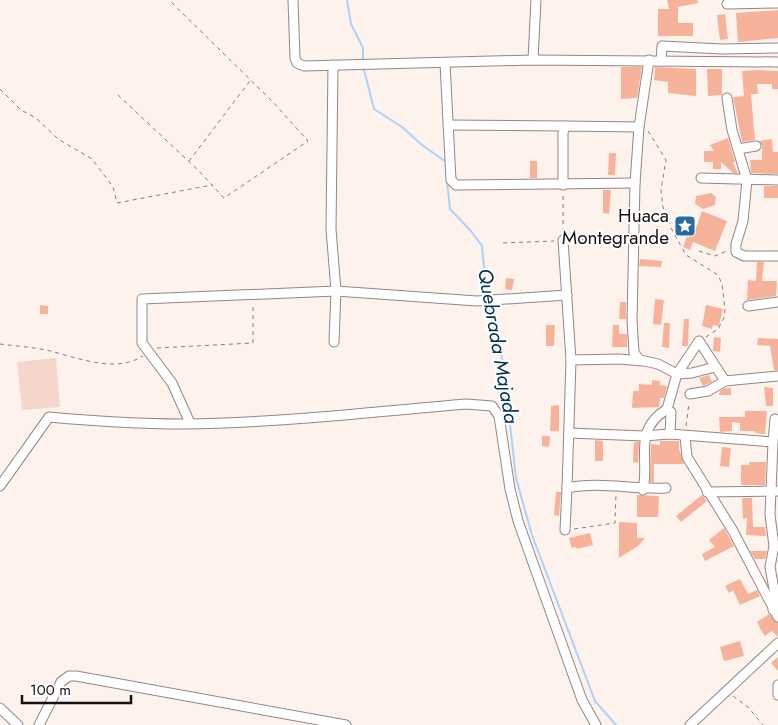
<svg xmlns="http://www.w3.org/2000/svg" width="778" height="725" viewBox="0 0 778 725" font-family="Jost,sans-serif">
	<rect width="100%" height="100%" fill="#fef2ed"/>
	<path fill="#f4d6cb" d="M56 358 60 407 22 410 17 362Z"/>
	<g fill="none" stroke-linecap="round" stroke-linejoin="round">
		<g stroke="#acd2f7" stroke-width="2">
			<path d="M347 0 351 24 363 48V62"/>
			<path d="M363 66 374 109 402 127 422 145 446 162"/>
			<path d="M446 172 450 209 471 231 482 246 487 298"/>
			<path d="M488 303 503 362 516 478 532 535 595 701 616 725"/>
		</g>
	</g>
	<g fill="#f7b39a">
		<path d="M667 0H697L698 3 678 7V23H693V36H658V9H669Z"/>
		<path d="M778 10V38L738 42 736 13Z"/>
		<path d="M725 14 728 39 720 40 717 15Z"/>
		<path d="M621 67H642L637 98 621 99Z"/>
		<path d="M655 67 696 69V96L668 93V82L654 80Z"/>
		<path d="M707 69H722V95L708 96Z"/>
		<path d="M757 70 778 71V89H772V84H757L758 94H751L755 140 742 142 733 97 744 96 742 71Z"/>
		<path d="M728 138 735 162 733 163 738 173H733L721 162V169H713V162H704V151H714L710 145Z"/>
		<path d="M772 139 773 152H778V174L751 173 750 160H762V145L759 141Z"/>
		<path d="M609 153H616L615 175H608Z"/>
		<rect x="530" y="161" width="7" height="17"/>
		<rect x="764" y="186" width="14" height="12"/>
		<path d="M603 190H611L609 214 603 213Z"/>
		<path d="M711 193 716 197 715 205 703 209 695 204 696 196Z"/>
		<path d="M702 211 727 221 715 251 693 242 690 250 683 247 691 226 696 228Z"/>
		<path d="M640 237H655V244L640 243Z"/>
		<path d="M640 259 662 261 661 267 639 266Z"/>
		<path d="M757 262H764L762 281H777L776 296 747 300 748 280 756 281Z"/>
		<path d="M506 278 514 279 512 290 505 289Z"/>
		<path d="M655 299 664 300 661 325 653 324Z"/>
		<path d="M620 302H626V319H619Z"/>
		<path d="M40 305 48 306V314H40Z"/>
		<path d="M706 305 723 309 719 326 713 325 712 329 702 326Z"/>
		<path d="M684 319H689L688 346H682Z"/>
		<path d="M664 323H670L669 348 662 347Z"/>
		<path d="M546 325H555L554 346H546Z"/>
		<path d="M613 325H619V334H627V347H612Z"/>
		<path d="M714 337 721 338 720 352 713 351Z"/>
		<path d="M758 338 778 339V370H774L770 346 757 345Z"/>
		<path d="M709 375 712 382 703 386 699 378Z"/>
		<path d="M652 380 660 381V385L667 386 664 398H660L659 407 632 408 633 391H639V384L652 385Z"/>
		<path d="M764 387 773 388V406H766Z"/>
		<path d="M725 388H731V395H719L720 391Z"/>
		<path d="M559 405V431H550L551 406Z"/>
		<path d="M745 411H767L765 434 755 433V431H740V423L732 422V431L720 432 719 417H745Z"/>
		<path d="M542 436H550L549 447 542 446Z"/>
		<path d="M595 440 603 441V461H595Z"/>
		<path d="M660 441H679V449L684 464H654V482H650L651 444 660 445Z"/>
		<path d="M634 442H639L638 463 633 462Z"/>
		<path d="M722 447 731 448 729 467 720 466Z"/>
		<path d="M749 462H766L765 485H741V465H749Z"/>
		<path d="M556 492H561L559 516 554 515Z"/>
		<path d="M637 495 659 496 658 517H637Z"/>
		<path d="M702 495 707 501 681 522 676 516Z"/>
		<path d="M742 498H752L753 527H765L766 536 746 535 747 518 743 519Z"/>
		<path d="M619 522 637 523V538H645L638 546 619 558Z"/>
		<path d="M724 528 734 546 705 561 702 554 715 547 709 540Z"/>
		<path d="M590 533 593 545 577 549 576 547 572 548 569 538Z"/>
		<path d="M750 551H767L765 559H755Z"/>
		<path d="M740 579 748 594 757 590 760 596 740 605 733 590 729 593 725 586Z"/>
		<path d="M769 614 778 623V637L772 631 765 636 761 630 757 622Z"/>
		<path d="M740 641 744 656 724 661 720 647Z"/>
		<path d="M778 657V671L771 663Z"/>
	</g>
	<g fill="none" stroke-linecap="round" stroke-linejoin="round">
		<g stroke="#928783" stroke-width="11">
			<g id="minor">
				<path d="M293 0 295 58 297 63 304 66 533 60 778 62"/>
				<path d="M727 4 778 3"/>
				<path d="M533 60 536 0"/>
				<path d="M649 60 639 127 635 183 632 320 634 353 640 360 658 364 677 374 692 373 715 367"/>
				<path d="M661 61 662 46 722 49 778 48"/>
				<path d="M445 63 451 180 456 185 635 183"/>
				<path d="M333 65 331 229 336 291 334 342"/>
				<path d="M727 98 732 130 747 180 743 221 736 244V252L744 256H778"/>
				<path d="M448 125 565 126"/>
				<path d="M738 149 756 146"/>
				<path d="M701 178 778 180"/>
				<path d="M563 185V133L565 126 639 127"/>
				<path d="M563 240 571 360"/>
				<path d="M748 306 778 302"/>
				<path d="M725 381 699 341 677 374 667 409 671 412 670 434 773 442 770 515 774 546 770 567 775 595 773 610"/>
				<path d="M690 394 708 391 725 381 778 376"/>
				<path d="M190 423 172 383 142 343V299L336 291 477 301 567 295"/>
				<path d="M569 433 644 436 670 434"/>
				<path d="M685 437 687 457 733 531 778 617"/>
				<path d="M773 442 775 419"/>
				<path d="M0 486 49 417C93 421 137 424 182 424 276 423 371 412 466 404L492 406 499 416 510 489 518 521 582 700 596 725"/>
				<path d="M567 488 571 360 619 359 643 361"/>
				<path d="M643 490C650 457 632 431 667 409"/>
				<path d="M707 492 777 491"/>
				<path d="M565 530 567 488C600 481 633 490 666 488"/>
				<path d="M778 685V695"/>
				<path d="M0 708 18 725"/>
				<path d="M39 725 61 682 69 676H76L346 725"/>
				<path d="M690 725 778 643"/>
			</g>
		</g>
		<g stroke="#847c79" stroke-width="1" stroke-dasharray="4 4" stroke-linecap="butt">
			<path d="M0 89 21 110 36 118 58 139 92 159 113 187 117 203 212 185"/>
			<path d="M118 95 199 171 224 198 308 141 272 101 169 0"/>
			<path d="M648 131 666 160 661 190 663 207 671 228 686 255 718 275 722 284 725 310 724 318 718 329 706 337"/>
			<path d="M189 161 250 81"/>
			<path d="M563 232V193"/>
			<path d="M572 240 626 239"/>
			<path d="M503 243 554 241"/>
			<path d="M699 251 715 256 727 251"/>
			<path d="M0 344C15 346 31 347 46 350 77 357 114 374 143 356"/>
			<path d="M157 348 253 343V303"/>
			<path d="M686 426 689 403"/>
			<path d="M574 529 615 523 616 494"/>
			<path d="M733 696 748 707 763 725"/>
		</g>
		<use href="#minor" stroke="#fff" stroke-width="9"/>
	</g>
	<defs>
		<g id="sight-square" transform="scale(1.125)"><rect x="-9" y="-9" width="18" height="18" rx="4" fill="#2a699f" stroke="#fff"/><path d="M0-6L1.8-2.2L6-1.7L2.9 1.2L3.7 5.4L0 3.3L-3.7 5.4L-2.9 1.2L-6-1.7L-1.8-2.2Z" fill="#fff"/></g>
	</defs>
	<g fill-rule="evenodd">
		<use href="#sight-square" x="685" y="226"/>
	</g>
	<g text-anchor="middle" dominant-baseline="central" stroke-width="4" stroke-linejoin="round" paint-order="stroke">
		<g font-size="19" fill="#14100f" stroke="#fff" text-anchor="end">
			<text x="669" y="215">Huaca<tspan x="669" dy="22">Montegrande</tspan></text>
		</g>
		<g font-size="20" font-style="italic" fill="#013359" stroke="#fff">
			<text transform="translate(498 346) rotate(80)">Quebrada Majada</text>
		</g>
	</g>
	<path d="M22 695v8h109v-8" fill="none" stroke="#14100f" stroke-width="2.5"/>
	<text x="30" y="695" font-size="15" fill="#14100f" stroke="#ffffff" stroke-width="4" paint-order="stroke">100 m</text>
</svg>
